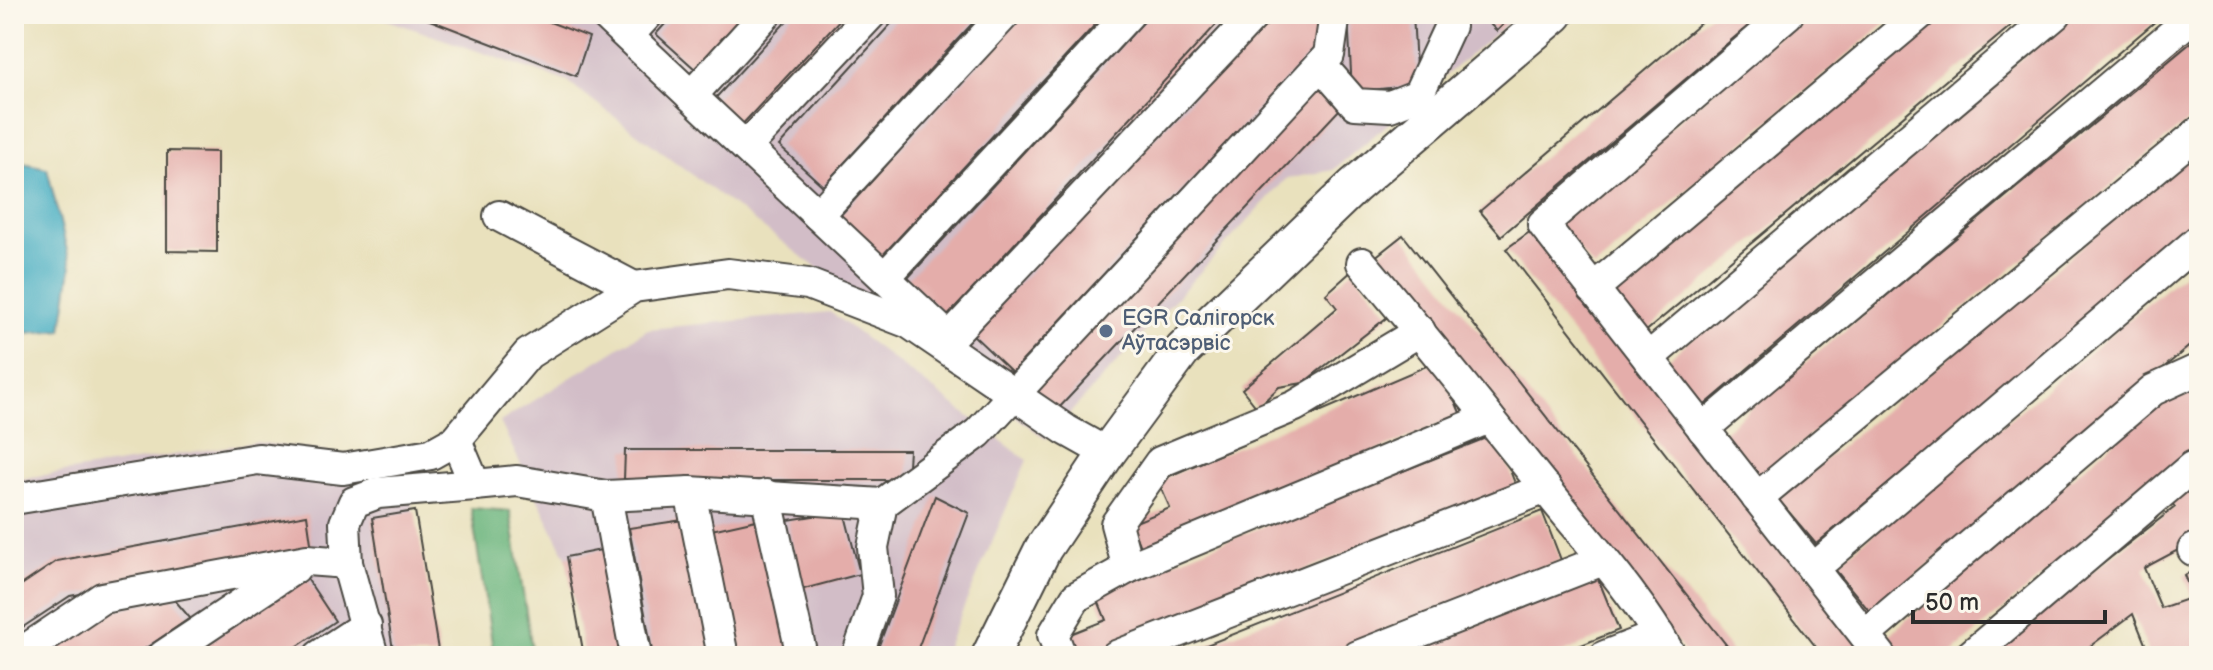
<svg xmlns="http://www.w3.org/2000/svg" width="2213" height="670" viewBox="0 0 2213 670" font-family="'Balsamiq Sans',sans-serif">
	<rect width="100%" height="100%" fill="#fbf7ec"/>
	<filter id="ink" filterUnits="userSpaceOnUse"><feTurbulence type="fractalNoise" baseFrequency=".0125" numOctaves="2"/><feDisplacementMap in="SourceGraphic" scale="16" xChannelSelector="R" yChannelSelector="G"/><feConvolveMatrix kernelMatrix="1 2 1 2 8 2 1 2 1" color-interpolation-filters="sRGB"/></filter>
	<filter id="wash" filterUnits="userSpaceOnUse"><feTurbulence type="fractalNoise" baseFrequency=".006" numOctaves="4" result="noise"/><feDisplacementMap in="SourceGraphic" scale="32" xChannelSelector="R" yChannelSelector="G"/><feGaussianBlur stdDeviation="1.8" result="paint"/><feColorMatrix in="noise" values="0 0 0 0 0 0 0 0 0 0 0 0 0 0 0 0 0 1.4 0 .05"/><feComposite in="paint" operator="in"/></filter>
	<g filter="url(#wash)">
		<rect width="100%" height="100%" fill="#e9e1bd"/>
		<g fill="#d2bdc7">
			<path d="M370 14H1519L1333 170 1286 179 1046 439 568 82Z"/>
			<path d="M830 312 1027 460 943 656H584L566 557 500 422 648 329Z"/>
			<path d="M256 442 358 457 402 450 439 656H14V480Z"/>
		</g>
		<path fill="#69b47b" stroke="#4a7053" stroke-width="2" d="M471 508 510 511 533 656H494Z"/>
		<path fill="#41abc1" stroke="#366b76" stroke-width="2" d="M14 161 47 168 71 267 62 330 14 334Z"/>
		<g id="blocks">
			<g fill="#e4adaa">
				<path d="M414 14H529L589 37 576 76Z"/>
				<path d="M674 14H745L695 69 656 34Z"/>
				<path d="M793 14H845L737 130 710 104Z"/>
				<path d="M900 14H981L823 186 779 146Z"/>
				<path d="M1025 14H1105L880 258 838 218Z"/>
				<path d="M1151 14H1226L947 317 907 279Z"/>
				<path d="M1271 14H1309L1329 33 1012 372 972 334Z"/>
				<path d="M1348 14H1413L1417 85 1352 92Z"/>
				<path d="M1480 14H1513L1497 31Z"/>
				<path d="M1711 14H1762L1501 236 1480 211Z"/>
				<path d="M1805 14H1896L1594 268 1556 223Z"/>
				<path d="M1934 14H2025L1638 338 1600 293Z"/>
				<path d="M2074 14H2164L1700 409 1662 364Z"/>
				<path d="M2199 36V112L1758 479 1720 434Z"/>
				<path d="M1319 86 1341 108 1057 410 1035 389Z"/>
				<path d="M2199 149V225L1816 544 1778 499Z"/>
				<path d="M167 151 217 152V252L167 251Z"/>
				<path d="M1535 228 1873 656H1823L1506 249Z"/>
				<path d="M1403 235 1735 656H1688L1374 258Z"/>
				<path d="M2199 261V338L1871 613 1833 567Z"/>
				<path d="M1353 270 1390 315 1303 383 1279 387 1257 408 1242 389 1337 308 1326 294Z"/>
				<path d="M1438 361 1461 415 1142 552 1131 524 1170 508 1158 481Z"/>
				<path d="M2199 383V450L2182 458 1948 656H1894L1882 641 2165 398Z"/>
				<path d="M1496 434 1516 486 1089 656H1076L1068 635 1106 620 1095 593Z"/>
				<path d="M625 450H909L907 480H624Z"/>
				<path d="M2199 474V539L2144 568 2161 608 2193 597 2184 575 2199 569V656H2150L2133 614 2077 656H1985L2175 507 2167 497Z"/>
				<path d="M935 496 969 513 915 656H875Z"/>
				<path d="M415 511 439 656H394L372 518Z"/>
				<path d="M844 511 860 574 800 590 788 520Z"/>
				<path d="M1542 511 1561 560 1320 656H1179Z"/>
				<path d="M307 515 312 550 70 596 14 633V590L57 561Z"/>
				<path d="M765 518 792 656H734L707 531Z"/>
				<path d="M690 519 715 656H653L629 528Z"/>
				<path d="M606 549 627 656H584L566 557Z"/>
				<path d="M1597 576 1619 630 1554 656H1400Z"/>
				<path d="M306 577 335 621 283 656H188Z"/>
				<path d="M173 598 190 618 134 656H37L100 614Z"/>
			</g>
		</g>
	</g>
	<g filter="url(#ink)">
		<use href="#blocks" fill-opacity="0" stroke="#484641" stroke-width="2"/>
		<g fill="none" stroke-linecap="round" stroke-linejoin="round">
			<g stroke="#484641" stroke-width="34">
				<g id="minor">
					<path d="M604 14 937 327"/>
					<path d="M1788 14 1543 224 1881 656"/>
					<path d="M628 36 648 14"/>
					<path d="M1321 65 1355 104 1390 106 1418 95 1450 26"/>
					<path d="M691 96 766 14"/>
					<path d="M746 147 871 14"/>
					<path d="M818 215 1005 14"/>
					<path d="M499 216 634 287"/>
					<path d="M1362 263C1425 337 1486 414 1547 490 1589 543 1638 596 1671 656"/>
					<path d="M885 277 1129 14"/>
					<path d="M1593 289 1920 14"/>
					<path d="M949 338 1255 14"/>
					<path d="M1648 358 2056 14"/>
					<path d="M1703 429 2196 14"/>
					<path d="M475 485 517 481 606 496 690 492 882 504 978 433 1308 78 1329 55 1335 14"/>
					<path d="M690 492 723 656"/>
					<path d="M766 495 802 656"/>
					<path d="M606 496 636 656"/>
					<path d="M1757 498 2199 132"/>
					<path d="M14 499 258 459 343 469 431 454 456 440 528 354 634 287 728 274 808 284 909 323 1066 430 1107 453"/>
					<path d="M2193 550 2199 547"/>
					<path d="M1128 568 1489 418"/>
					<path d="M1813 569 2199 240"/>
					<path d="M1865 635 2153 390 2199 369"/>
					<path d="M16 656 102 598 307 560 347 563"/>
					<path d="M163 656 295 568"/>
					<path d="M319 656 366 625"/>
					<path d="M373 656 347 563 345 523 354 502 378 493 475 485 456 440"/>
					<path d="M857 656 878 596 873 547 882 504"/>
					<path d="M1061 656 1053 635 1076 597 1128 568 1116 524 1160 462 1295 406 1420 331"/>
					<path d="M1116 656 1546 488"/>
					<path d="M1358 656 1603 560"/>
					<path d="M1605 656 1659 635"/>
					<path d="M1970 656 2192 467 2199 464"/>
				</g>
			</g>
			<g stroke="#484641" stroke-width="40">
				<path id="major" d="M990 656 1043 549 1107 453 1183 350 1354 186 1555 14"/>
			</g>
			<use href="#minor" stroke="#fff" stroke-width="30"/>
			<use href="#major" stroke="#fff" stroke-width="36"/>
		</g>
	</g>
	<circle fill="#5c6f8a" stroke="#fbf7ec" stroke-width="3" cx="1106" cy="331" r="8"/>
	<g text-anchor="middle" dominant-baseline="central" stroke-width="6" stroke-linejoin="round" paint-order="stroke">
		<g font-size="22" fill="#4e5e75" stroke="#fbf7ec" text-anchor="start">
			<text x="1122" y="318">EGR Салігорск<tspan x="1122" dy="25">Аўтасэрвіс</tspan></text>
		</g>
	</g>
	<rect width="2213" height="670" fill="none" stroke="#fbf7ec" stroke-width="48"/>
	<path d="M1913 610v12h192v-12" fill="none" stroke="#2b2b2b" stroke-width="4"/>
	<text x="1925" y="610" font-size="24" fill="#2b2b2b" stroke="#fbf7ec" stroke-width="6" paint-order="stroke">50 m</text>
</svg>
